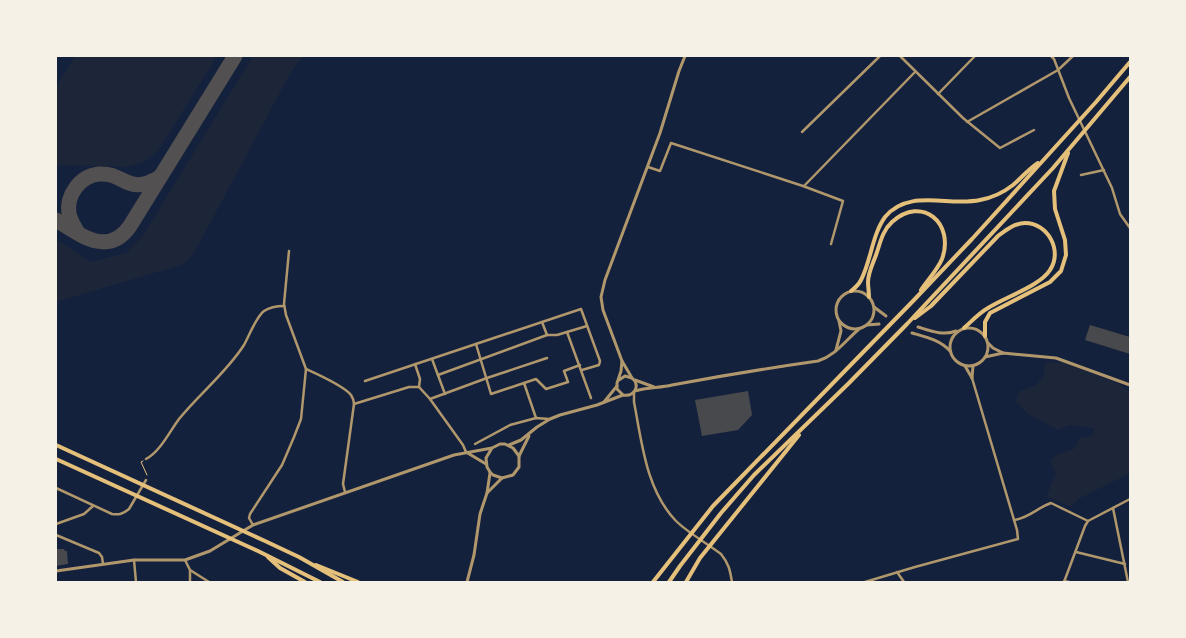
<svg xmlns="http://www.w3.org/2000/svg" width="1186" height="638" viewBox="0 0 1186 638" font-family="'DejaVu Sans',sans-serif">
	<rect width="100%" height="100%" fill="#14213d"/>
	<g fill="#1d2539">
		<path d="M75 56H217L158 151 144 162 126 167 56 165V87Z"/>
		<path d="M253 56H303L292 70 194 253 189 259 181 265 56 302V239L91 262 126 253 142 237Z"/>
		<path d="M1046 362 1067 363 1119 384 1130 392V473L1078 499 1071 507 1047 497 1051 484 1056 474 1050 461 1058 454 1074 449 1080 438 1093 435 1094 428 1069 425 1058 430 1028 414 1016 402 1020 391 1036 385 1043 376Z"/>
	</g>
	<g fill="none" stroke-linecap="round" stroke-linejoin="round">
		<g stroke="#525050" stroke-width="15">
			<path d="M56 220C79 234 108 258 130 226L235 56"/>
			<path d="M78 233C74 227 71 221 69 214 66 195 80 176 99 174 125 172 127 197 160 177"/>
		</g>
	</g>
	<g fill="#48494c">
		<path d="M1090 325 1130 337V354L1085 340Z"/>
		<path d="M748 391 752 415 738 430 702 436 695 400Z"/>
		<path d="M56 549H64L65 551H67L68 564 56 566Z"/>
	</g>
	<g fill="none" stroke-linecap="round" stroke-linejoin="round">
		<path stroke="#e5c07b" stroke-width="1" d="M143 461 141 462 147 475"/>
		<g stroke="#b1986c" stroke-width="2.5">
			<path d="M900 56 963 118 1000 148 1034 130"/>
			<path d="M1051 56 1054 59 1069 98 1112 188 1120 214 1130 228"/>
			<path d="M938 94 975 56"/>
			<path d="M967 122 1058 70 1073 56"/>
			<path d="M802 132 880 56"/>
			<path d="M648 167 660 171 671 143 803 186 843 201 831 244"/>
			<path d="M1081 175 1104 170"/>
			<path d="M804 186 915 72"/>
			<path d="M542 322 547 335"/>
			<path d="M567 332 591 398"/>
			<path d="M476 344 491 394 536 379 546 389 568 382 564 371 580 365"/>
			<path d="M432 359 445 394"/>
			<path d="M415 364 420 379 419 387"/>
			<path d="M306 369C317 374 344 386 351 395 353 398 354 401 354 404L343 484 345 492"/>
			<path d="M438 375 547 335H557L587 326"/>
			<path d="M365 381 581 309 600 361 599 365 582 370"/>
			<path d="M524 383 536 418"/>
			<path d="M634 393V402C642 443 646 490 676 521 687 532 708 544 721 554 729 564 730 570 732 582"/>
			<path d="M430 399 487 378 547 358"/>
			<path d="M354 404 409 387H419L430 399 463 445 466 452"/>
			<path d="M475 444 510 425 536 418 549 419"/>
			<path d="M146 459C160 452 170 431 179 419 200 393 226 373 244 345 249 336 256 317 264 311 270 307 277 306 284 306"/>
			<path d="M56 488 112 514C119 515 123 514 129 509L146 480"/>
			<path d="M1113 508 1128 582"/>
			<path d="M1014 520C1029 518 1037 508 1051 503L1088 521"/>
			<path d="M56 524 84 514 93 506"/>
			<path d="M253 525 249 518 250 514 282 465 294 437 301 419 306 369 286 315 284 304 289 251"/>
			<path d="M56 535 99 553 102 557 103 564"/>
			<path d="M1076 552 1125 564"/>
			<path d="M134 560 136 582"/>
			<path d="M185 560 190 570 209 582"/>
			<path d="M897 572 904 582"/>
			<path d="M1064 581 1069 582"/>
			<path d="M190 582V570"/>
			<path d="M865 582 915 567 1018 539 1017 530 972 378"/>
			<path d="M1064 582 1085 526 1088 521 1130 499"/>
		</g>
		<g stroke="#b1986c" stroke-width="3">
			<circle cx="855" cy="310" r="19"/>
			<path d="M874 307 886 316"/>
			<path d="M867 325 879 324"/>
			<path d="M918 327C931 331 943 336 956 331"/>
			<circle cx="969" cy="347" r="19"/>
			<path d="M912 333C926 337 940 340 950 351"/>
			<path d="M988 343 993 348 1003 353"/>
			<path d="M836 350 841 331 839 321"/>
			<path d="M985 357 1003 353 1056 358 1130 385"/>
			<path d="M965 366 972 378"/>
			<path d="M632 378 622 361 603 310 601 297 605 280 660 133 679 71 685 56"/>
			<path d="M972 378 973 366"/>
			<path d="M619 380 625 376 632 378C641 386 634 397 623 395L617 389V383L621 371 622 361"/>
			<path d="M635 380 654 387"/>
			<path d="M635 391C647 387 660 388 672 385 720 376 769 368 818 361 836 355 845 341 859 329"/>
			<path d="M604 402 617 386"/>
			<path d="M509 445 521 440 537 427 550 419 560 415 597 405 623 395"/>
			<path d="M466 452 486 464"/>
			<path d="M519 456 529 436"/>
			<path d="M487 493 502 478"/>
			<path d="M56 571 134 560H185L210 551 253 525 454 455 492 448 500 444H505L513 448 519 456V467L513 475 502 478 493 475 490 472 487 467 486 458 492 448"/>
			<path d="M467 582 474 555 480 514 487 493 490 473"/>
		</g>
		<g stroke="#e5c07b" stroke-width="4">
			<path d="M851 291C855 288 859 284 861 280 871 261 872 235 885 217 909 188 949 207 980 200 991 198 1004 192 1013 185 1022 177 1029 169 1038 163"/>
			<path d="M869 297C869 292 868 287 868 282 868 273 873 263 876 255 880 244 882 231 892 222 922 195 955 223 942 259 938 269 927 281 921 290"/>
			<path d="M915 318 931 306 998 236C1006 230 1015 223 1025 223 1048 223 1063 251 1050 270 1040 286 1005 297 988 308 979 313 972 321 964 328"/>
			<path d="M985 336V322L990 313 1050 282 1061 271 1066 255 1065 240 1055 209 1054 191 1068 153"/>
			<path d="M56 445 265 541 299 557 343 582"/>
			<path d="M56 459 258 551 320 582"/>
			<path d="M268 557 280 568 305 582"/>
			<path d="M316 565 358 582"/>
			<path d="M653 582 713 506 914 300 972 239 1096 102 1130 62"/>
			<path d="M669 582 680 566 721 513 754 475 848 384 907 324 1053 168 1130 77"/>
			<path d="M686 582 700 558 799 435"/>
		</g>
	</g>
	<rect width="1186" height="638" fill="none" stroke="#f6f1e7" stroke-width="114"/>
</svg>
